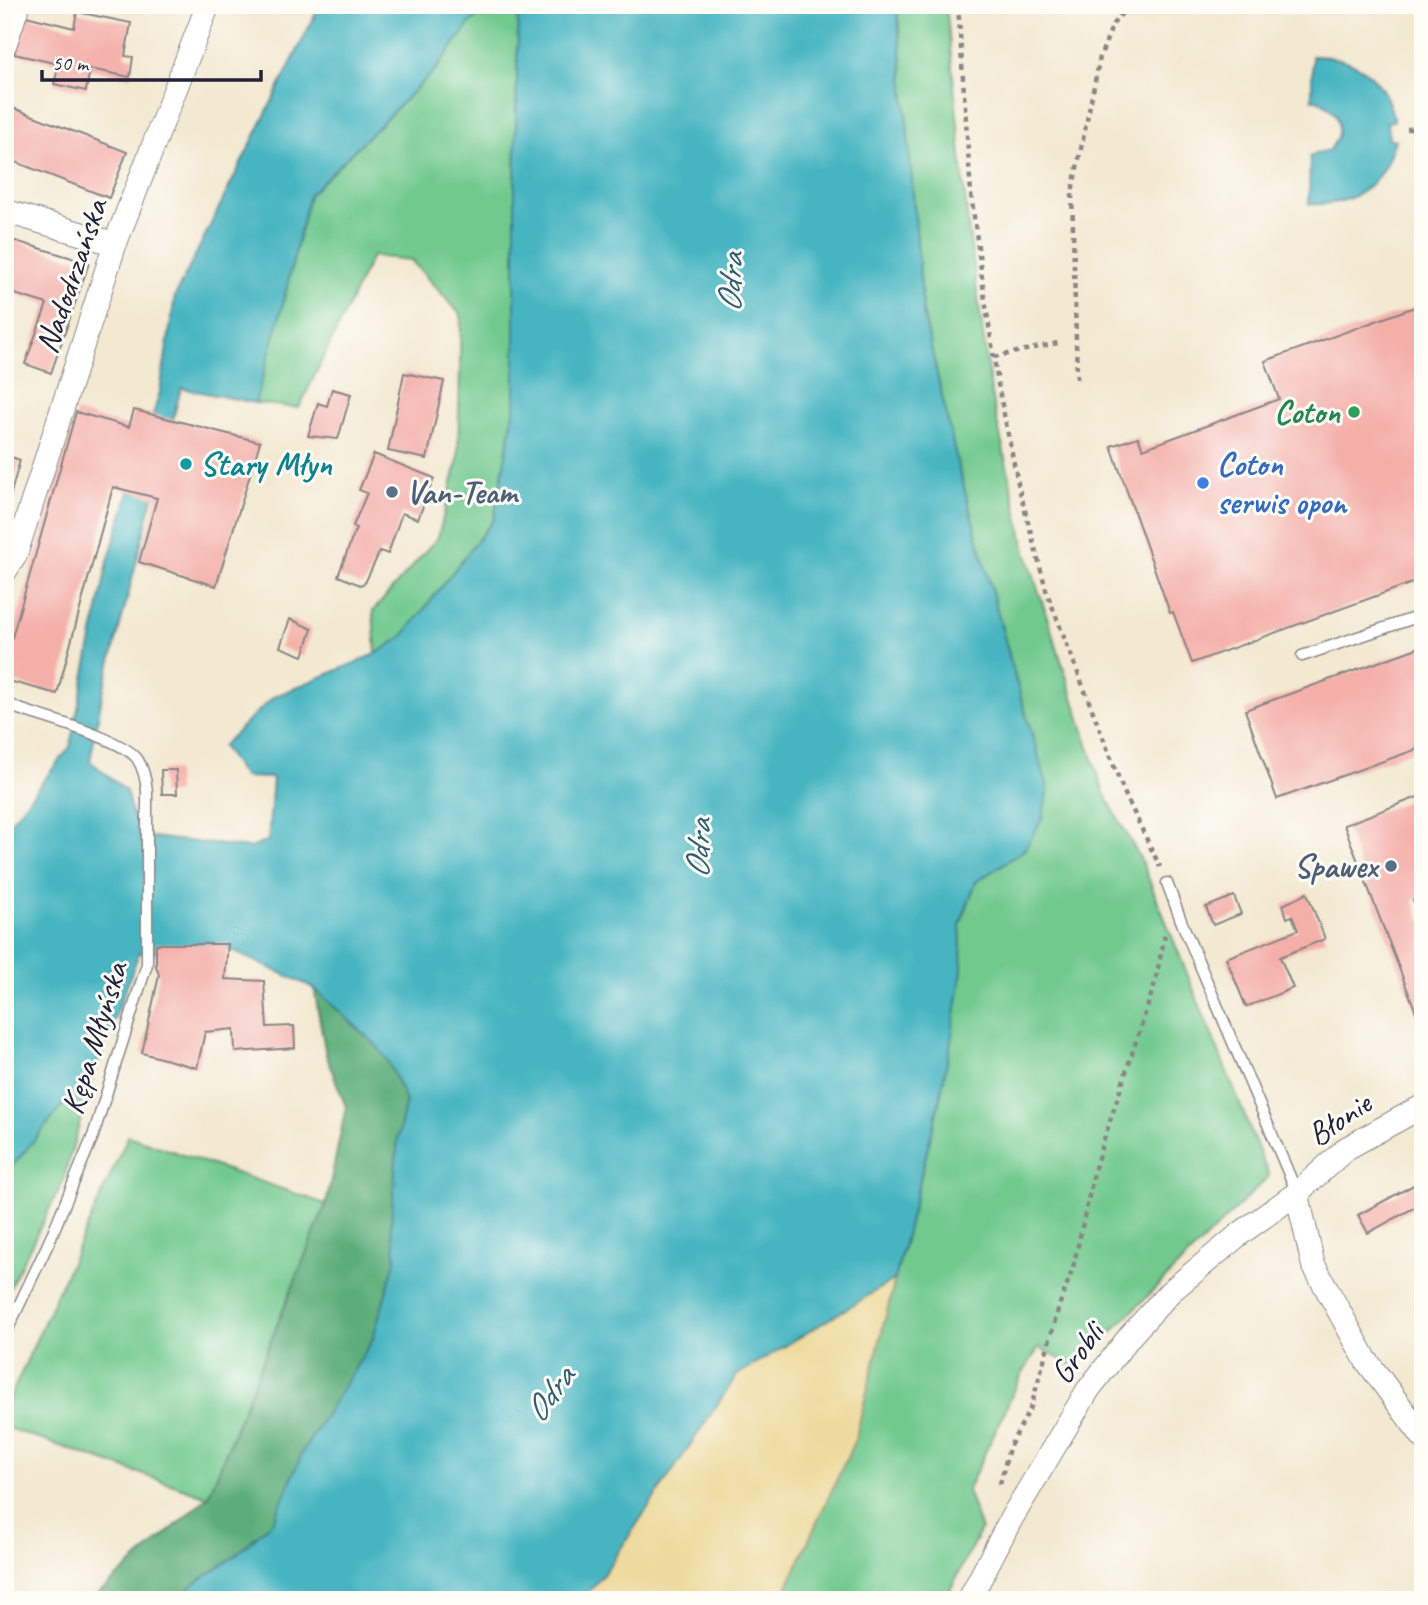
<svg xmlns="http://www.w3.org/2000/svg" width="1428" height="1605" viewBox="0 0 1428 1605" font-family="Caveat,sans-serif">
	<rect width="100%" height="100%" fill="#fdfcf7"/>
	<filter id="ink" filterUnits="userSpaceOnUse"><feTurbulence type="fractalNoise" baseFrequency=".0143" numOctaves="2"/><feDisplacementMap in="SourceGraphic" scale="14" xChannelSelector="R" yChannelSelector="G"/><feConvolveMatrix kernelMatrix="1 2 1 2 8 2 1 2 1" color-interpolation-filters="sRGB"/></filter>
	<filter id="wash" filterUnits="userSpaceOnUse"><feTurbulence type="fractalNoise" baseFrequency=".00686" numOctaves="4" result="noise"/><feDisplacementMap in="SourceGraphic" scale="28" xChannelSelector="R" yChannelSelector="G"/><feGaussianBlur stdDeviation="1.57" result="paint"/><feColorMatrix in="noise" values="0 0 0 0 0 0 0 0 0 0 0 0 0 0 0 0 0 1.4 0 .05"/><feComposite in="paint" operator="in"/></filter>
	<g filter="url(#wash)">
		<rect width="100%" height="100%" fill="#f3e8d0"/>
		<g fill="#71c98e" stroke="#4a7664" stroke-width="2">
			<path d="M491 5H508L518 20 515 195V406L494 519 403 636 376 654 373 611 438 537 458 460 461 315 411 260 372 256 299 408 255 403 280 315 309 195 436 69 470 23Z"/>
			<path d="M897 5H946L968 225 992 399 1026 552 1104 793 1141 860 1269 1176 1075 1368 1039 1347 1020 1378 967 1491 981 1529 945 1600H781L855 1439 940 1099 962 970 960 925 976 882 1024 850 1048 788 1016 681 957 462 923 312Z"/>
			<path d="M97 1063 62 1184 5 1297V1175Z"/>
			<path d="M128 1136 326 1204 208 1497 5 1427V1409Z"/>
		</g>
		<path fill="#5cad79" stroke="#3f685a" stroke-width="2" d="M314 988 376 1045 388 1061 406 1101 398 1138 391 1225 396 1259 372 1341 303 1451 274 1520 235 1556 194 1584 179 1600H91L208 1497 326 1204 346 1107 326 1055Z"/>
		<path fill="#eeda9e" stroke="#887e6c" stroke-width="2" d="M895 1279 855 1440 781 1600H581L602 1576 737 1375Z"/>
		<g fill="#47b5c1" stroke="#346c7e" stroke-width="2">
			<path d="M320 5H491L470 23 436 69 309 195 279 319 255 403 181 388 102 696 90 761 126 791 132 814 142 836 250 848 268 841 273 778 244 777 222 746 273 697 376 654 403 636 494 519 515 406V195L518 20 508 5H897L923 312 957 462 1016 681 1048 788 1043 817 1024 850 976 882 960 925 962 970 951 1041 940 1099 895 1279 737 1375 602 1576 581 1600H179L194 1584 235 1556 274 1520 303 1451 372 1341 396 1259 391 1225 398 1138 406 1101 388 1061 376 1045 314 988 222 946 139 953 98 1063 5 1175V829L70 747 108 561 160 392 175 296Z"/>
			<path d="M1312 56C1357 56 1385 77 1394 121L1387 122 1389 139 1395 140C1382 185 1357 206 1309 204L1310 156 1329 150C1347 129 1338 105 1312 99Z"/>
		</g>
		<g id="blocks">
			<g fill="#f4afa9">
				<path d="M77 12 131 23 125 56 133 57 130 77 90 69 86 91 54 84 59 64 14 54 26 16 74 28Z"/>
				<path d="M8 106 127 152 109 198 5 158V114Z"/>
				<path d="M12 240 89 263 51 373 25 364 47 304 5 291V263Z"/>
				<path d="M1423 304V579L1192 663 1173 612 1170 613 1111 446 1138 437 1143 449 1279 399 1265 361Z"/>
				<path d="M404 373 444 381 427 459 388 451Z"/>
				<path d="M332 389 351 394 338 439 308 436 318 403 327 406Z"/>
				<path d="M134 410 260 442 216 586 139 562 157 498 113 487 57 694 5 680V662L76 412 129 427Z"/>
				<path d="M374 454 434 478 418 519 402 513 388 554 380 551 365 583 360 585 338 576 356 528 353 526 367 493 359 490Z"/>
				<path d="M5 455 20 460 6 511H5Z"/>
				<path d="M290 619 312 629 303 656 280 647Z"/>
				<path d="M1423 646V747L1277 799 1245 710Z"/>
				<path d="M161 770H176L177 794H162Z"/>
				<path d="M1423 795V897L1413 900 1423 924V1025H1421L1344 825Z"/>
				<path d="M1307 893 1325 939 1280 957 1293 988 1246 1007 1226 958 1298 930 1292 916 1287 918 1283 905Z"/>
				<path d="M1234 896 1241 914 1213 925 1206 907Z"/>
				<path d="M156 944H228L225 979 264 981 267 1027 294 1026 295 1048 235 1052 234 1029 205 1032 197 1068 142 1053 159 975 156 966Z"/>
				<path d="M1423 1180V1203L1368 1233 1358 1215Z"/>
			</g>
		</g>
	</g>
	<g filter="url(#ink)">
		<use href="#blocks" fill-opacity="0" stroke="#8a8586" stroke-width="2"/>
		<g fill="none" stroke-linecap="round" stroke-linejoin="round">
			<g stroke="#8a8586" stroke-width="13">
				<g id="service">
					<path d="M1302 656 1423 615"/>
					<path d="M5 702 19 709C45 718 126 740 138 760 144 770 146 781 147 791V964L93 1136 48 1244 5 1335"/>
					<path d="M1167 883 1182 923 1297 1193"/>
				</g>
			</g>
			<g stroke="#8a8586" stroke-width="25">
				<g id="minor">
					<path d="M5 44 18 5"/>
					<path d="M5 211 115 244"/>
					<path d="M5 571 15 556 115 244 208 5"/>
					<path d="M1297 1193 1313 1264 1366 1360 1423 1437"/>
					<path d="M969 1600 1011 1519 1088 1390 1130 1336 1170 1292 1241 1233 1297 1193 1347 1148 1423 1106"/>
				</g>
			</g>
			<g stroke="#8a8586" stroke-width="4.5" stroke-dasharray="5 5" stroke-linecap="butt">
				<path d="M958 5 971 194 985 300 999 390 1019 488 1047 593 1124 792 1160 867"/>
				<path d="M1407 129 1423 128"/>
				<path d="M994 357 1062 342"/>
				<path d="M1077 379 1072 192 1100 57 1113 24 1129 5"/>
				<path d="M1000 1484 1009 1448 1031 1407 1059 1306 1073 1268 1096 1164 1155 983 1165 934"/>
			</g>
			<use href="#service" stroke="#fff" stroke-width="10"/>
			<use href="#minor" stroke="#fff" stroke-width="23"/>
		</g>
	</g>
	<circle fill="#2e9e5b" stroke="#fdfcf7" stroke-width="2.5" cx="1354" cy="412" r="7"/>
	<circle fill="#0f9aa8" stroke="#fdfcf7" stroke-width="2.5" cx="186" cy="464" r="7"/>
	<circle fill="#3f7fe0" stroke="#fdfcf7" stroke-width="2.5" cx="1203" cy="483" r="7"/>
	<g fill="#5c6f8a" stroke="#fdfcf7" stroke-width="2.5">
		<circle cx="392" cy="492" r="7"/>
		<circle cx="1391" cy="866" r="7"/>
	</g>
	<g text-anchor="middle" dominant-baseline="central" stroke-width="6" stroke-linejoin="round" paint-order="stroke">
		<g font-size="33" fill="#22223b" stroke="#fdfcf7">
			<text transform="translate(71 276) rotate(-71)">Nadodrzańska</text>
			<text transform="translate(94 1038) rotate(-73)">Kępa Młyńska</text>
			<text transform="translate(1339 1119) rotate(-34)">Błonie</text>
			<text transform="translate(1077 1353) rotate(-54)">Grobli</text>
		</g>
		<g font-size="33" font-weight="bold" fill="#27864d" stroke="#fdfcf7" text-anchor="end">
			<text x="1340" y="412">Coton</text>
		</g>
		<g font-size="33" font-weight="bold" fill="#0d838f" stroke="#fdfcf7" text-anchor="start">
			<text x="200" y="464">Stary Młyn</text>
		</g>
		<g font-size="33" font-weight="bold" fill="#366cbe" stroke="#fdfcf7" text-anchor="start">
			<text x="1217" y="464">Coton<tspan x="1217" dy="38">serwis opon</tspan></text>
		</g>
		<g font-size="33" font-weight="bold" fill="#4e5e75" stroke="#fdfcf7" text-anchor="start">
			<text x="406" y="492">Van-Team</text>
			<text x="1377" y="866" text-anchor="end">Spawex</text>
		</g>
		<g font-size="35" font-style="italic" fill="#315d71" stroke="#fdfcf7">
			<text transform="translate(730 283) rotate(-87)">Odra</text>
			<text transform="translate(698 849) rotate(-87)">Odra</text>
			<text transform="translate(549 1394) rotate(-53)">Odra</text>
		</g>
	</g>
	<rect width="1428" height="1605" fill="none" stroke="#fdfcf7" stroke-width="28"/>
	<path d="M42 70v10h219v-10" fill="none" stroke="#22223b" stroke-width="3.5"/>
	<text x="52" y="70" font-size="21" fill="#22223b" stroke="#fdfcf7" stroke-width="5" paint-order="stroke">50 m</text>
</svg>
